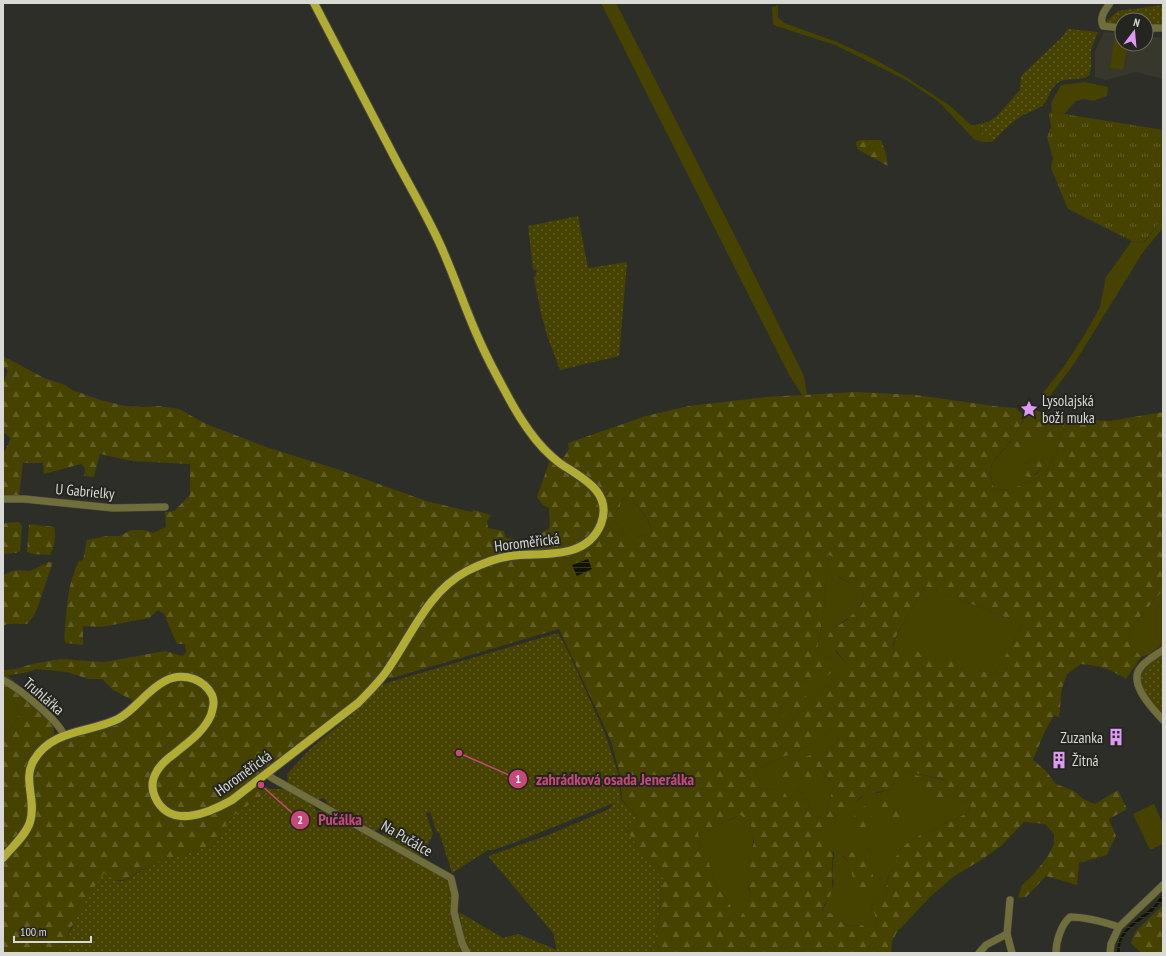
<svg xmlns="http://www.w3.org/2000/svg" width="1166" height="956" viewBox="0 0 1166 956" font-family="'PT Sans Narrow',sans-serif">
	<defs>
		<pattern id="forest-firs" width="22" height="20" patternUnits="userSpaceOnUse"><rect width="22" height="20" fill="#464300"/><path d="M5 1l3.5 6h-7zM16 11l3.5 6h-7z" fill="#605e24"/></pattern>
		<pattern id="park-tufts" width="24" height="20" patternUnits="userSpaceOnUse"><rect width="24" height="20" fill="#464300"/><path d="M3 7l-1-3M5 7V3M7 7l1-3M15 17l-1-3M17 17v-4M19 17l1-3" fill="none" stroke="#605e24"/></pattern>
		<pattern id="garden-dots" width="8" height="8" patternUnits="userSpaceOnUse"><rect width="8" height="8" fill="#464300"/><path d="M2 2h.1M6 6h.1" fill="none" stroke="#605e24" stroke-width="1.8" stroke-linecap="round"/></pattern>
		<pattern id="water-rules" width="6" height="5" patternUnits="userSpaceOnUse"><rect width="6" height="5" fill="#141300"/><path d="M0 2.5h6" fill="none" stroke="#363524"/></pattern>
	</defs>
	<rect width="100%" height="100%" fill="#2e2e29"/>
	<path fill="#37372c" d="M1104 32 1122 33V44H1146V36L1163 38V79L1136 72 1106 80 1095 77V51Z"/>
	<g fill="#464300" fill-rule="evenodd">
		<path d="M601 3H616L741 248 804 376 807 395H802L788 373Z"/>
		<path d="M778 5V17L784 23 837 42 874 59 906 77 949 105 971 125H975L982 134 992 142H982L974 139 939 102 906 80 835 45 776 26 773 24 772 7Z"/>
		<path d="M1114 40 1122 41V44H1128L1123 70 1110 68Z"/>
		<path d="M1085 82 1108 87 1107 96 1093 101 1084 99 1076 101 1064 114 1052 111 1051 103 1061 85Z"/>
		<path d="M1163 217V228L1143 252 1074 364 1043 405V393L1065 365 1085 334 1100 307 1106 277 1132 241 1144 243Z"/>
		<path d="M1031 409 1065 419 1056 455 1044 474 1034 480 1011 489 995 490 992 482 990 470 993 462 1010 442ZM1038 457 1044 467 1035 475 1021 464Z"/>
		<path d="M628 496C640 507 649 518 652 534L636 537H628C622 531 613 523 615 514 616 511 618 509 620 506 622 501 622 498 628 496Z"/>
		<path d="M828 554 834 557 839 577 858 588 864 596C861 612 844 621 831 630L836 652 847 664V670L817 695 773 742 770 738 776 732 788 705 801 690 800 681 810 678 836 661 826 657 817 650 824 609Z"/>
		<path d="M925 586 1023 624 996 672 990 673 893 651C893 635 917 601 925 586Z"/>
		<path d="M1163 590V644L1150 654 1141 657C1134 647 1128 640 1131 627Z"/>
		<path d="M3 692C13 697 16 704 20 714L3 738Z"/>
		<path d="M831 730 839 738 832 746 781 768 792 785 799 772 802 774 814 766 817 767 834 783 826 816 821 819 814 816 805 796 798 790 789 800 785 793 762 787 755 771 784 756 791 755 823 737Z"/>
		<path d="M907 771 947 781 939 783 909 784 931 801 938 800 948 794 967 801 971 804 968 813 920 835 906 844 888 876 885 894 871 907 875 915 877 927 872 933 862 925 850 926 843 924 834 914 822 911 830 895 834 883 832 877 834 853 818 834 833 828 839 807 855 802 868 793H879L891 789 896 779ZM868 848 871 853 870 862 874 880 853 873 850 865 843 856Z"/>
		<path d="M1154 804 1163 824V844L1150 850 1133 814Z"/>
		<path d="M741 815C764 827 747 866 748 886 748 889 750 892 751 895L740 918 734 912 727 899 720 891 715 883 707 856 700 843 698 832 705 833 721 824Z"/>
	</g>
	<g fill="url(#forest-firs)" fill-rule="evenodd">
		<path d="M860 140H881L886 154 888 166 859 150 857 148 856 142Z"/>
		<path d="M3 356 44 378 65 385 72 390 100 400 125 406 142 407 159 406 179 409 206 424 269 448 337 469 426 501 472 512 474 510 491 515 487 521 488 528 504 531 506 538C528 542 530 539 549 529L550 524 549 508 543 505 537 497 550 460C570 477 611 490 596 524 580 560 539 545 510 552 502 554 494 558 487 561 478 564 469 566 461 570 419 591 400 654 369 687 358 699 344 709 332 718 313 733 295 747 277 761L275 760 262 770 260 774C239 790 186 834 162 801 156 793 155 784 159 775 167 757 190 749 204 735 219 719 223 693 203 679 197 675 185 671 177 673 174 674 170 678 167 680 156 687 145 694 134 701L113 690 102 679H89L67 672 37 669 24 673 7 675 53 717 54 736C32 750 22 763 26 789 28 799 30 809 27 820 23 832 11 842 3 852V738L20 714C16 704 13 697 3 692V669L6 670 16 669 32 664 60 659 104 662 165 651 183 656 186 652 185 644H177L164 614 158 610 149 618 102 627 83 626V645L66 643C63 637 65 634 65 628 67 604 68 583 79 561L83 560 87 540 107 536H119L132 530H145L153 533 166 527 165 512 174 511 190 495V464L132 461 100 454 94 477 84 476 85 469 81 464 44 474 43 463H23L19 496 3 497V451H5L11 438 3 432V384L8 371 3 366Z"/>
		<path d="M856 392 916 395 1001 407 1016 408 1025 417C1020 425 1016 434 1010 441 996 461 983 463 995 490L1011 489 1034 480 1044 474 1056 455 1065 419 1110 421 1163 412V590L1131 627C1128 640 1134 647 1141 657L1126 679C1107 668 1103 666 1081 664L1067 674 1062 688 1059 717 1054 715 1044 733 1033 760 1045 770 1056 784 1074 791 1083 799 1095 804 1118 790 1127 809 1109 819 1116 836 1107 855 1079 863 1077 885 1046 876 1026 897 1018 898 1022 885 1033 875 1048 856 1054 844V834L1045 824 1024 822 1001 846 984 858 953 877 932 895 897 932 892 941 891 953H654L663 878 657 873 625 829 638 817 622 800 620 775 611 741 559 629 392 678H386L424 617 442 595 454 584 483 568 496 563 511 560 564 557 577 553 594 541 600 534 604 526 602 493 592 479 562 460 569 449 568 443 646 416 689 406 766 397ZM628 496C640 507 650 518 652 534L636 537H628C622 531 613 523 615 514 616 511 618 509 620 506 621 501 622 498 628 496ZM828 555 834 557 832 571C844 581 855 584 864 596L862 604 847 620 831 630 827 639 847 664V670L817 695 773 742 771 738 776 732 788 706 799 708 807 698 801 690V681L810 678 821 681 838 667 836 661 826 657 817 650 824 609ZM925 586 1023 624 996 672 990 673 920 652 893 651V644L899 630ZM831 730 839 738 832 746 781 767 780 778 787 786H792L799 772 809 779 817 778 814 766 817 767 832 781 834 783 826 816 821 819 814 816 805 796 798 790 789 800 785 793 762 787 755 771 784 756 791 755 823 737ZM907 771 946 780 939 783 915 775 909 784 931 802 938 800 948 794 967 801 971 804 968 813 920 835 906 844 891 863 885 894 871 907 875 915 877 927 872 932 862 925 850 926 843 924 834 914 822 911C823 905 828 900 831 894 833 887 832 883 832 876 831 852 839 853 819 834L833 828 839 807 850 810C862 789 872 795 891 789L896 779ZM740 815 745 818 751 826 754 842 746 877 751 895 740 918 734 912 727 899 720 891 715 883 707 856 700 843 698 832 705 833 721 824Z"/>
		<path d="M1031 418 1042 420 1057 428 1052 443H1048L1040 439 1023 452 1013 445 1020 432Z"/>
		<path d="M1038 457 1044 461V467L1031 477 1024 476 1019 470 1021 464Z"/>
		<path d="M19 522 22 526 20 551 16 553 4 554 3 526 5 523Z"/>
		<path d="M29 524 54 527C56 537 55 546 50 555L33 554 27 552Z"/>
		<path d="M49 562H53L37 609 33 617 27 624H7L3 626V575L15 570 30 571Z"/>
		<path d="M178 681C188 681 199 683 205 692 227 722 166 748 154 768 148 777 149 785 150 795 157 800 176 818 182 820 205 826 243 796 260 784L271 789 229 819 214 846C189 852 165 859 142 870 134 874 126 882 117 880L71 927 62 953H3V863L30 831 34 823 36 813V800L33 773 38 760 47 749 66 738 119 723C140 711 154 686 178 681Z"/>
		<path d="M883 797H887L898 801 907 819 900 827C889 822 877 817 875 803Z"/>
		<path d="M865 806 874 821 872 833H863L852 831 855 811Z"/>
		<path d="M868 848 871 853 870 862 874 880 872 885 862 888 855 887 850 865 843 855Z"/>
		<path d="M1161 907H1163V953H1141L1131 943 1135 932Z"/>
	</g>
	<path fill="url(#park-tufts)" d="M1052 111 1064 114 1163 130V217L1143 243 1132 241 1068 209 1051 168 1053 158 1047 137 1051 127 1049 114Z"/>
	<g fill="url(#garden-dots)">
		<path d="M1163 5V25L1146 24V20H1122V24H1103L1118 11Z"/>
		<path d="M1068 29 1098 32 1091 50V68L1089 76C1080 81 1068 77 1059 82 1049 88 1050 98 1043 105 1037 110 1029 112 1023 115 1011 122 1002 132 992 142L982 134 975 125 988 122 997 116 1020 90 1021 77 1023 74 1062 37Z"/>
		<path d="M578 216 588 268 627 262 619 356 560 370 547 335 541 313 534 279 537 271 533 269 528 226Z"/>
		<path d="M558 633 568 651 606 736 618 773 621 800 638 817 625 829 657 873 663 878 654 953H470L465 942 459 912 503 938 518 934 557 950 553 933 488 856 546 836 607 810 610 808 614 803 516 842 493 850H488L452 873 439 832 437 833 430 812 426 813 433 834 421 857 383 836 384 830 381 828 375 831 327 804 326 800 323 798 318 800 288 783 287 774 289 772 309 750 352 714 383 684Z"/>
		<path d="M1163 653V715C1153 702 1131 683 1146 667 1151 662 1157 658 1163 653Z"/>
		<path d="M271 789H285L312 804 316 810 319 811 323 810 445 878 451 886 464 953H62C72 922 86 899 104 873 109 876 117 883 123 881 131 878 142 870 151 866 172 857 192 851 214 846L229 819Z"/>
	</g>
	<g fill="url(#water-rules)">
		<path d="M588 559 592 569 577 576 572 565Z"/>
		<path d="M1161 896H1163V900C1159 903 1156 908 1152 912 1138 923 1118 932 1120 953H1117C1118 928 1135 923 1151 908 1155 905 1158 900 1161 896Z"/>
	</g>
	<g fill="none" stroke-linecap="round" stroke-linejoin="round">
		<g stroke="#494945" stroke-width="8">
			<g id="minor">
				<path d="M1110 3C1105 10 1099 17 1103 26L1122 28"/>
				<path d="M1146 28H1163"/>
				<path d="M3 499H24L113 508 165 507"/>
				<path d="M1163 650C1156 655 1146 660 1141 667 1127 683 1153 709 1163 720"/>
				<path d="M3 680C20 689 56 718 64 735"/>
				<path d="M267 774 272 778 451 878 455 895 454 912 462 943 467 953"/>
				<path d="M1010 900 1007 934 1012 953"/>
				<path d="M979 953 986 945 1007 934"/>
				<path d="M1056 953C1056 941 1061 925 1070 917 1087 917 1104 922 1119 927"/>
				<path d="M1110 953 1111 944 1119 927 1163 885"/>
			</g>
		</g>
		<g stroke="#494945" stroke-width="10">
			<path id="major" d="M3 858C12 847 26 835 30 822 37 801 22 779 34 760 52 729 90 733 118 719 136 709 147 690 165 681 174 676 185 676 194 679 202 682 208 687 212 695 215 702 213 708 211 715 203 733 188 742 174 754 167 759 161 764 157 771 152 779 151 788 155 797 170 830 209 813 232 800L358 703C368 693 378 683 386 672 411 637 427 592 467 571 481 564 495 558 511 556 542 552 586 561 601 524 613 492 582 478 561 464 555 460 549 454 544 449 528 432 516 412 505 391 494 371 483 350 474 328 462 300 452 270 439 242 427 216 412 190 398 164 370 110 342 57 314 3"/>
		</g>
		<use href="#minor" stroke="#706e3a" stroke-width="7"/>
		<use href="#major" stroke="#b1ad33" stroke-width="8"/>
	</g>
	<defs>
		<g id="sight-bare" transform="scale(1.38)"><path d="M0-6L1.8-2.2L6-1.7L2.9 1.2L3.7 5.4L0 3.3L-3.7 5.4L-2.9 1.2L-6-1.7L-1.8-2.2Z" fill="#dd99f4" stroke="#25251f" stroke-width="2.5" paint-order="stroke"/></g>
		<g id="building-bare" transform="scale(1.38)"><path d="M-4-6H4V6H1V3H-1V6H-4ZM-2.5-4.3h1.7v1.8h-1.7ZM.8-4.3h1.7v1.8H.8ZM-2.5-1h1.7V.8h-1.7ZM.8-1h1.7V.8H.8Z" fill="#dd99f4" stroke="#25251f" stroke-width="2.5" paint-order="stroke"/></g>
	</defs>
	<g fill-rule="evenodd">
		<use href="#sight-bare" x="1029" y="409"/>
		<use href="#building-bare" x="1116" y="737"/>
		<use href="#building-bare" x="1059" y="760"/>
	</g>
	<g text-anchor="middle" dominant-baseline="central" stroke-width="4" stroke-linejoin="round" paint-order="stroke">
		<g font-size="15" fill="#d9d9d6" stroke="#25251f" text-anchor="start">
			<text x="1042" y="400">Lysolajská<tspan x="1042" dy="17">boží muka</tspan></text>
			<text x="1103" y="737" text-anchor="end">Zuzanka</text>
			<text x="1072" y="760">Žitná</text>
		</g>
		<g font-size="15" fill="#d9d9d6" stroke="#25251f">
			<text transform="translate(85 491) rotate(5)">U Gabrielky</text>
			<text transform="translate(527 542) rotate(-7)">Horoměřická</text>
			<text transform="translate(44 696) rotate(41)">Truhlářka</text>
			<text transform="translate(243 773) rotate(-36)">Horoměřická</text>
			<text transform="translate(407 838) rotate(30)">Na Pučálce</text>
		</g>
	</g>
	<path fill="none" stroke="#c8487a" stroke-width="1.5" d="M459 753L518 779M261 785L300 820"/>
	<g fill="#c8487a" stroke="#25251f" stroke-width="1.5">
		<circle cx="459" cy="753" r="4"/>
		<circle cx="261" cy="785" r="4"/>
		<circle cx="518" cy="779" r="10"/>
		<circle cx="300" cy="820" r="10"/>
	</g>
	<g font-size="12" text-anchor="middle" font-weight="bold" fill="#fff">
		<text x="518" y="783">1</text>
		<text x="300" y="824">2</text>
	</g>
	<g font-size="16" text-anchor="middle" font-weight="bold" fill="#c8487a" stroke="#25251f" stroke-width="4" stroke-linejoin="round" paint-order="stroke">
		<text x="615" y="785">zahrádková osada Jenerálka</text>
		<text x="340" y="825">Pučálka</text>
	</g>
	<rect width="1166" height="956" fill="none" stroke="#d9d9d6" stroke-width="8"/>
	<g transform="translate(1134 32) rotate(16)"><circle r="19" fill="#25251f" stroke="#6d6d68"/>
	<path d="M0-3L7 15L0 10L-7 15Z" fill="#dd99f4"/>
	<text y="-6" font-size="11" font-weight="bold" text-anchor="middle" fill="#d9d9d6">N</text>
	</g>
	<path d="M14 936v6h77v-6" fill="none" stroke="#d9d9d6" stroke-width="2"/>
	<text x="20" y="936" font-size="12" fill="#d9d9d6" stroke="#25251f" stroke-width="3" paint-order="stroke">100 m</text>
</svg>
